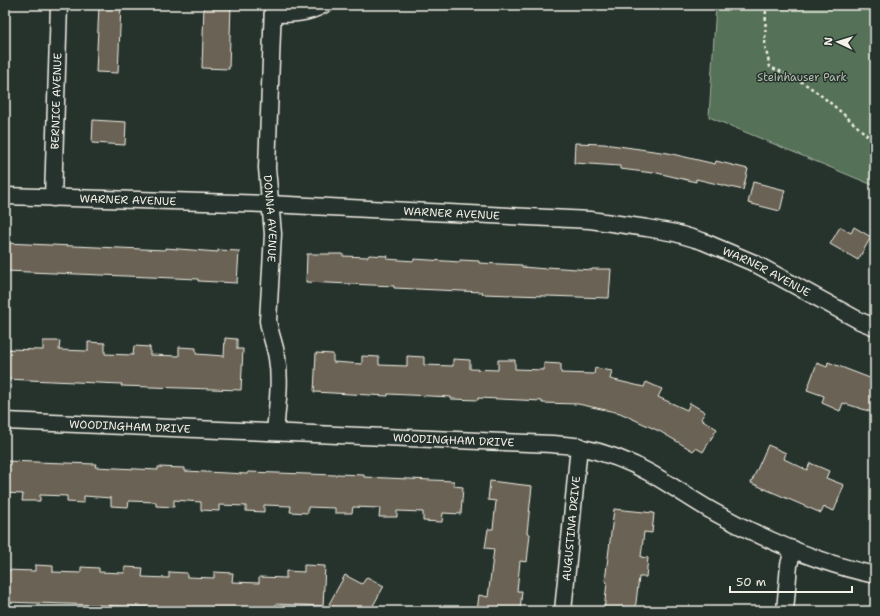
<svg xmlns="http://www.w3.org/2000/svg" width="880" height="616" viewBox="0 0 880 616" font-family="'Shantell Sans',sans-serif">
	<rect width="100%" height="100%" fill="#26332d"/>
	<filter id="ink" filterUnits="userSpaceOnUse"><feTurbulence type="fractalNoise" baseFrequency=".025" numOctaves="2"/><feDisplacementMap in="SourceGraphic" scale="8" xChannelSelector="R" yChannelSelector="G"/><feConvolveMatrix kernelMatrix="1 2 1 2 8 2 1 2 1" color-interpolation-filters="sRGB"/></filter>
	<g filter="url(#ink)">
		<path fill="#547158" stroke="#a4b1a0" d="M716 5H875V186L709 117Z"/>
		<g fill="#6b6454" stroke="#f4f1e8">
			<path d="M99 5H121L118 73 96 72Z"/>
			<path d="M204 5H231L229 69 202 68Z"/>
			<path d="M93 120 126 122 125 145 92 143Z"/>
			<path d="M575 143 604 144 668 153 715 164 716 161 748 169 743 190 696 179V182L653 172V173L620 169V166L574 163Z"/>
			<path d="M753 182 785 190 780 211 748 203Z"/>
			<path d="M840 227 851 233 854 227 871 237 858 260 830 244Z"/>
			<path d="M5 243 165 250V248L218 252V250L239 251 237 283 198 281V279L5 271Z"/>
			<path d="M307 254H343V256L368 257 369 255 388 256 387 259 414 261V259L460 262V260L479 261V263L522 265V267L547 269V267L592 270V269H611L609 298 482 294 483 292 394 288V286L306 282Z"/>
			<path d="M225 338 237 339V349H243L241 390 121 386 122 384 5 379V349L43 350V341H60L59 350 88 351V342L105 343V354L133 355 134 346 150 347V355L179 356V347L196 348V354L224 356Z"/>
			<path d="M316 353 333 354V362L362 364V356L379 357V365L407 366V356L424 357V365L453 366V359L470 360V369L498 370V360H515V369L544 370V363L561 364V373L594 374 595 368 612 371 610 379 644 387 646 382 662 389 658 397 687 410 690 403 705 412 701 419 717 429 703 452 696 448 693 451 661 432 620 413 578 404 542 403V401L478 398V400L451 399V397L388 394V396L314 392Z"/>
			<path d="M828 362 875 380V413L843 403 840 411 822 403 824 396 807 390 817 363 827 367Z"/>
			<path d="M768 445 786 453 784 459 807 470 810 463 829 471 826 478 844 485 834 511 824 507 821 513 751 483Z"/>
			<path d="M5 461 96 464 95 467 158 470V467L185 468V471L247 474 248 472 336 475V474L364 475V477L454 481V486L463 487 461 514 443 513 442 522 423 521V512L397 511V517H379L380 508 353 507 352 513H335V508L308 507V513L290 512 291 506 264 505V512L246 511V506L219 505V511L201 510V502L174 500V507L156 506V502L129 501 128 507 111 506V498L84 496V503L67 502V496L40 495V501H22L23 494 5 493Z"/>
			<path d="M490 481 532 486 527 533 530 534 527 562 520 561 517 591H522L520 611H477L479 595 488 597 494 549 485 548 488 529H493L496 501 488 500Z"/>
			<path d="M614 509 654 513 652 533 644 532 641 557 648 558 646 577H639L635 611H604L607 582 605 581Z"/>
			<path d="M35 565 53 566V572L81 573V567L99 568V572L124 573 125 567 143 568 142 577 169 578V572L187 573V577L214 578V572L233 573 232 582 259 583V577L286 578V571L304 572V565L325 566 323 606 276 604 275 611 186 609V611L158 610V607L5 602V570L35 571Z"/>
			<path d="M345 575 362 584 367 577 384 586 370 611H342L329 604Z"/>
		</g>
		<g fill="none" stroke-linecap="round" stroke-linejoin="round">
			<g stroke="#f4f1e8" stroke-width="19">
				<g id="minor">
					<path id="s1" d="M273 5 267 168 273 234 268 321C270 334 275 345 277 358 281 382 277 408 275 432"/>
					<path d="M273 14C290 14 307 14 323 5"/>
					<path id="s2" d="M5 196 269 204 590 220 647 228 675 233 702 241 754 263 860 321 875 327"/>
					<path id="s3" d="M53 198 59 5"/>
					<path id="s4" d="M5 421 552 444C561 445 571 445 579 447 603 452 629 461 650 473 671 485 691 499 712 511 763 539 818 563 875 575"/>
					<path id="s5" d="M563 611 579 446"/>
					<path d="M785 611 789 565 793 549"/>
				</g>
			</g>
			<path stroke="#f4f1e8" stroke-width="2.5" stroke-dasharray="3 3" stroke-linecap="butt" d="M766 5 765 46 770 67C784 73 798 79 811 88 832 103 851 121 870 138L875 139"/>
			<use href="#minor" stroke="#26332d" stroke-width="16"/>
		</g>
	</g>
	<g text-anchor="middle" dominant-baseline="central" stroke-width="3" stroke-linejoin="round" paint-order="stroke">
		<g font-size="11" fill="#b4beae" stroke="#26332d">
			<text x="802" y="77">Steinhauser Park</text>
		</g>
		<g font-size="11" fill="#f4f1e8" stroke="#26332d">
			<text stroke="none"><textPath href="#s3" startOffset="97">BERNICE AVENUE</textPath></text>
			<text stroke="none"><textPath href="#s2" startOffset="123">WARNER AVENUE</textPath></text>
			<text stroke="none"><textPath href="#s2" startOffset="447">WARNER AVENUE</textPath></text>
			<text stroke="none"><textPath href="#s1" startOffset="214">DONNA AVENUE</textPath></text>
			<text stroke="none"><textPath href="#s2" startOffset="771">WARNER AVENUE</textPath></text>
			<text stroke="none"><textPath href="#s4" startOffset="125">WOODINGHAM DRIVE</textPath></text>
			<text stroke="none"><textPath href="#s4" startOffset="449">WOODINGHAM DRIVE</textPath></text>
			<text stroke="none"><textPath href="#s5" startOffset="83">AUGUSTINA DRIVE</textPath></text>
		</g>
	</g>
	<rect width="880" height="616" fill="none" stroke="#26332d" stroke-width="20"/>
	<rect x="10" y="10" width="860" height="596" fill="none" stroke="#f4f1e8" stroke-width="1.5" filter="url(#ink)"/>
	<g transform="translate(838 42) rotate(274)" stroke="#26332d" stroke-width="3" paint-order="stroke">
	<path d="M0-3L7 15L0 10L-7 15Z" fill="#f4f1e8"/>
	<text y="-6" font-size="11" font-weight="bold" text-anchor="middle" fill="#f4f1e8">N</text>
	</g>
	<path d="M730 586v6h122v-6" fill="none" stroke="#f4f1e8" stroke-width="2"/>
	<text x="736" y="586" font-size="12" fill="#f4f1e8" stroke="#26332d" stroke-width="3" paint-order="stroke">50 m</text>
</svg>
